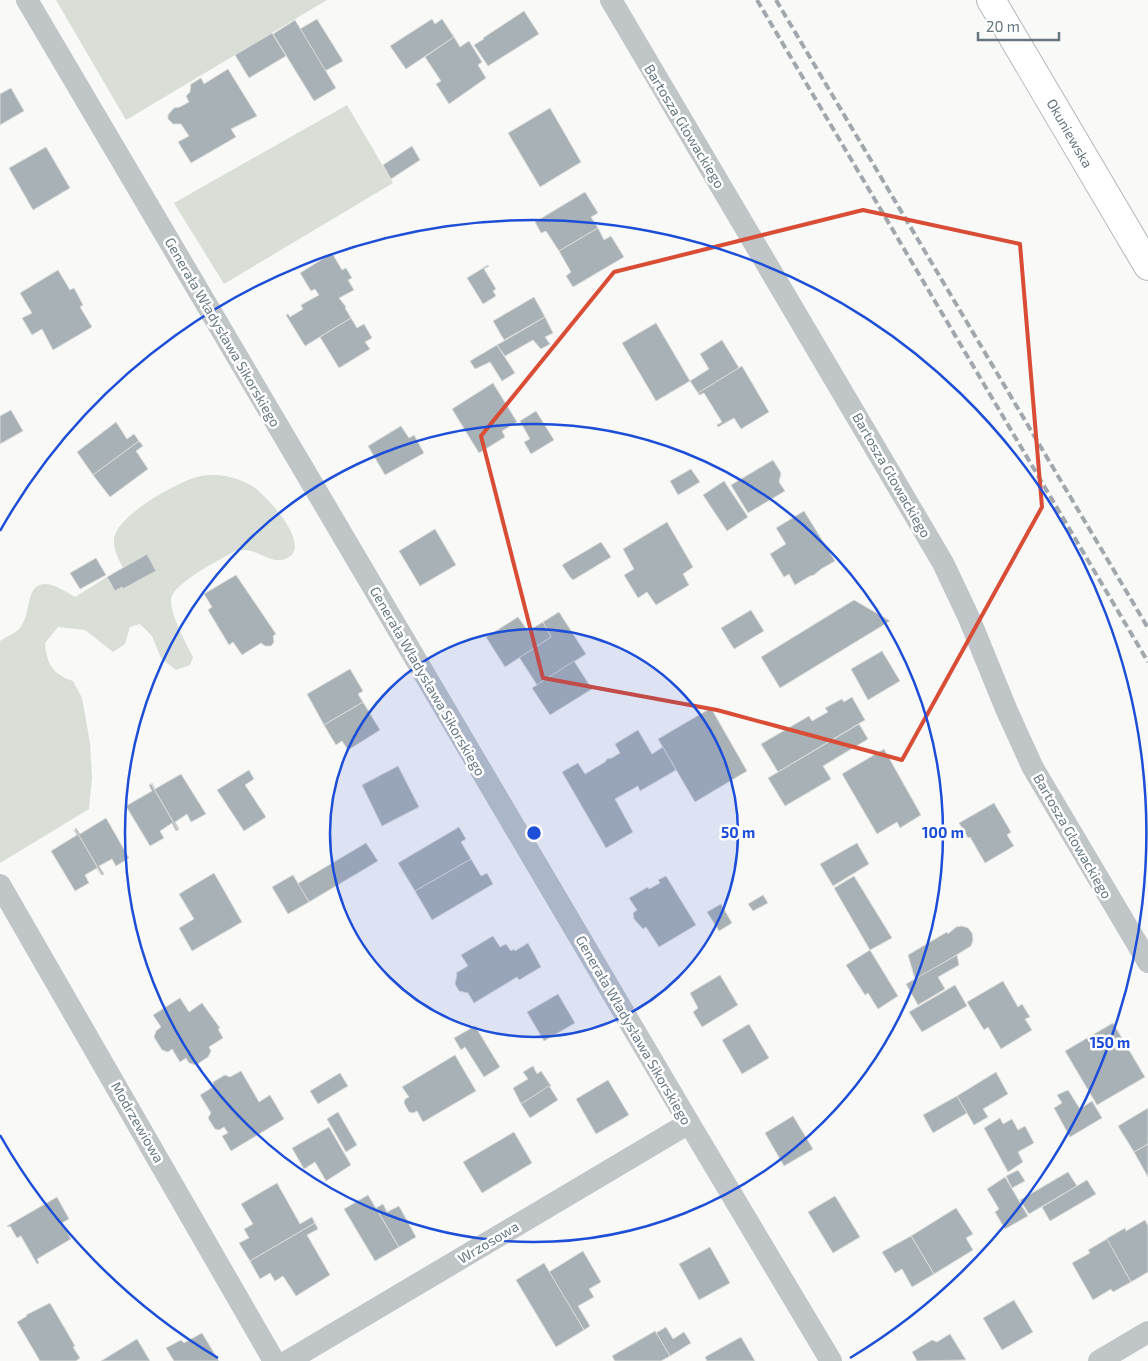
<svg xmlns="http://www.w3.org/2000/svg" width="1148" height="1361" viewBox="0 0 1148 1361" font-family="'Exo 2',sans-serif">
	<rect width="100%" height="100%" fill="#f9f9f7"/>
	<g fill="#d9ded6">
		<path d="M56 0H327L126 120Z"/>
		<path d="M347 105 393 183 224 284 174 203Z"/>
		<path d="M216 475C230 476 240 479 252 486 265 494 311 543 289 557 276 565 266 556 254 552 247 549 241 550 235 551 221 559 173 583 171 599 170 614 186 643 193 657L190 665 176 670 161 658 152 636 140 624 130 627 125 644 113 652 85 630 58 627 45 643C47 664 52 674 73 681L82 698 90 743 92 778 89 809 0 863V641C6 637 16 633 20 628 27 618 27 609 30 598 37 572 61 589 75 597L107 577 115 591 122 587 124 589 155 571 146 554 123 568C118 558 113 549 114 538 118 515 176 483 197 477 203 475 210 475 216 475Z"/>
	</g>
	<g fill="#a8b1b6" stroke="#dbdbd9">
		<path d="M524 11 539 34 488 66 474 45 484 39 483 38Z"/>
		<path d="M317 19 343 61 325 71 300 29Z"/>
		<path d="M432 19 435 24 442 19 454 37 406 69 390 46Z"/>
		<path d="M295 20 336 88 314 101 273 34Z"/>
		<path d="M272 33 286 56 249 78 235 55Z"/>
		<path d="M454 37 460 47 469 41 482 62 478 65 486 78 449 104 436 84 441 81 425 57Z"/>
		<path d="M228 69 257 116 231 129 236 137 191 163 178 142 189 136 181 124H173L168 119V115L174 108 180 107 189 102 186 96 190 92 191 84 201 78 204 84Z"/>
		<path d="M11 88 24 111 0 125V94Z"/>
		<path d="M550 108 581 162 540 187 508 133Z"/>
		<path d="M412 146 420 160 391 179 383 165Z"/>
		<path d="M46 147 70 188 33 210 9 168Z"/>
		<path d="M585 192 598 213 591 217 598 228 559 251 546 231 541 233 535 222Z"/>
		<path d="M598 228 604 240 611 236 624 257 573 287 566 276 571 272 559 251Z"/>
		<path d="M332 253 342 270 346 268 352 278 348 280 354 290 339 298 346 307 345 308 351 318 305 346 286 315 288 314 290 317 303 309 301 305 319 295 315 289 311 291 300 273Z"/>
		<path d="M488 265 489 266 484 269 496 289 493 291 496 296 483 304 467 278Z"/>
		<path d="M58 270 70 290 74 288 83 305 80 307 92 327 53 350 42 329 32 335 22 318 32 313 20 293Z"/>
		<path d="M534 297 545 317 504 340 493 321Z"/>
		<path d="M545 317 553 333 545 337 550 344 541 349 533 340 505 356 497 345Z"/>
		<path d="M351 318 357 328 364 324 372 338 365 342 370 349 339 368 320 337Z"/>
		<path d="M656 323 690 381 656 401 622 343Z"/>
		<path d="M722 340 739 368 698 393 690 381 709 369 700 354Z"/>
		<path d="M497 345 515 373 502 381 490 362 475 369 470 361Z"/>
		<path d="M742 366 769 412 741 429 734 418 718 427 717 425 722 422 704 393 699 395 698 393Z"/>
		<path d="M493 383 517 422 502 431 505 437 479 453 452 409Z"/>
		<path d="M11 410 23 431 0 444V416Z"/>
		<path d="M536 411 554 440 531 454 524 442 530 439 520 421Z"/>
		<path d="M116 422 127 439 134 434 139 441 93 475 77 452Z"/>
		<path d="M401 426 409 438 414 435 424 453 385 475 368 446Z"/>
		<path d="M139 441 143 446 136 451 148 469 110 497 93 475Z"/>
		<path d="M773 460 781 473 779 482 785 491 748 513 731 485Z"/>
		<path d="M691 469 700 482 678 495 670 481Z"/>
		<path d="M724 481 748 517 727 531 703 495Z"/>
		<path d="M804 511 835 561 821 569 814 575 810 576 795 585 789 574 784 577 770 554 786 544 776 528Z"/>
		<path d="M667 522 693 567 683 574 689 585 656 605 647 592 638 598 624 575 634 569 623 549Z"/>
		<path d="M435 529 456 565 420 586 399 551Z"/>
		<path d="M601 542 611 557 573 580 570 577 562 565Z"/>
		<path d="M147 554 156 571 123 589 122 587 115 591 107 577Z"/>
		<path d="M96 558 106 575 80 589 70 573Z"/>
		<path d="M236 575 276 634 273 636 274 642 271 646H265L261 643 242 655 233 642 229 645 208 610 212 607 204 594Z"/>
		<path d="M854 600 890 621 780 688 761 657Z"/>
		<path d="M751 610 764 631 734 649 721 628Z"/>
		<path d="M559 612 586 654 537 685 519 657 551 637 543 622Z"/>
		<path d="M518 617 528 631 543 622 551 637 505 667 486 637Z"/>
		<path d="M882 651 900 681 868 700 851 669Z"/>
		<path d="M574 661 592 689 550 715 532 688Z"/>
		<path d="M350 669 363 691 358 694 363 702 324 725 307 694Z"/>
		<path d="M852 697 865 720 778 772 761 744 809 716 812 721 828 712 825 708 842 699 844 702Z"/>
		<path d="M363 702 380 730 348 750 342 741 336 745 324 725Z"/>
		<path d="M711 708 747 771 695 802 658 739Z"/>
		<path d="M859 724 868 739 823 766 831 779 785 806 768 778Z"/>
		<path d="M638 730 652 754 663 747 676 770 640 791 638 786 615 799 633 832 606 848 562 772 578 763 585 774 605 762 607 759 612 758 620 753 615 744Z"/>
		<path d="M884 749 921 815 900 828 897 822 877 834 842 774Z"/>
		<path d="M398 766 419 807 382 826 362 785Z"/>
		<path d="M249 770 254 779 245 785 266 817 244 831 217 790Z"/>
		<path d="M181 774 206 814 191 822 187 814 175 822 179 829 178 830 151 784 152 783 155 789Z"/>
		<path d="M151 784 178 830 176 831 172 823 160 831 164 838 150 846 126 806 152 791 149 785Z"/>
		<path d="M994 803 1011 832 1007 835 1014 846 985 863 970 837 968 838 959 823Z"/>
		<path d="M106 818 129 858 116 866 112 859 99 866 104 874 102 875 75 829 76 828 80 834Z"/>
		<path d="M459 827 466 839 461 842 471 859 415 891 398 863Z"/>
		<path d="M75 829 102 875H101L97 868 85 875 89 883 75 891 51 851 77 835 74 830Z"/>
		<path d="M366 843 378 861 309 902 297 884Z"/>
		<path d="M857 843 869 864 833 886 820 864Z"/>
		<path d="M471 859 481 876 487 873 493 884 432 920 415 891Z"/>
		<path d="M214 873 242 922 192 951 179 928 194 919 179 894Z"/>
		<path d="M293 875 309 902 288 914 272 887Z"/>
		<path d="M666 876 696 925 659 947 646 927 643 929 634 919 633 913 637 910 629 898 648 887 649 889 660 883 658 880Z"/>
		<path d="M854 876 892 938 870 950 834 888Z"/>
		<path d="M763 895 768 903 753 911 748 904Z"/>
		<path d="M721 904 732 923 719 931 707 912Z"/>
		<path d="M962 926 968 928 972 933 973 940 971 946 914 981 915 979 908 955 947 932 948 934 956 927Z"/>
		<path d="M493 936 500 947 506 944 511 951 514 949 515 951 528 943 541 967 519 980 517 977 474 1003 468 993 459 991 455 984 457 975 456 973 468 966 461 955Z"/>
		<path d="M870 950 898 996 878 1009 868 993 865 995 846 965Z"/>
		<path d="M957 955 959 965 938 977 945 989 918 1005 906 984Z"/>
		<path d="M720 975 738 1005 702 1027 693 1012 698 1008 690 993Z"/>
		<path d="M1003 981 1018 1007 1022 1004 1030 1017 1025 1019 1032 1030 1001 1049 988 1027 984 1030 967 1002Z"/>
		<path d="M955 985 967 1006 922 1032 909 1012Z"/>
		<path d="M558 994 575 1023 544 1041 527 1012Z"/>
		<path d="M180 998 189 1012 202 1003 220 1028 218 1029 223 1038 209 1047 211 1051 208 1057 196 1065 189 1063 186 1058 180 1062 172 1049 168 1052 162 1050 154 1037 156 1031 161 1027 153 1015Z"/>
		<path d="M1113 1023 1145 1077 1097 1105 1065 1051Z"/>
		<path d="M749 1024 769 1058 742 1074 722 1040Z"/>
		<path d="M475 1026 500 1067 484 1077 465 1047 461 1050 454 1038Z"/>
		<path d="M455 1055 476 1091 423 1122 417 1111 413 1113 409 1112 404 1103 405 1099 409 1097 402 1087Z"/>
		<path d="M533 1066 537 1074 541 1071 551 1086 521 1104 513 1088 528 1079 523 1072Z"/>
		<path d="M241 1071 259 1102 270 1095 284 1119 231 1151 222 1136 228 1133 224 1127 219 1130 215 1129 208 1118 211 1113 200 1095 213 1087V1082L225 1075 230 1077Z"/>
		<path d="M996 1072 1008 1094 983 1109 988 1117 974 1125 957 1096Z"/>
		<path d="M340 1073 348 1086 318 1104 310 1091Z"/>
		<path d="M608 1080 629 1115 596 1134 576 1099Z"/>
		<path d="M549 1086 558 1100 530 1118 521 1104Z"/>
		<path d="M1068 1090 1080 1109 1092 1101 1102 1118 1070 1137 1054 1108 1062 1103 1057 1095Z"/>
		<path d="M957 1096 967 1113 933 1133 923 1115Z"/>
		<path d="M1148 1108V1144L1134 1152 1118 1126Z"/>
		<path d="M338 1112 357 1145 346 1152 327 1119Z"/>
		<path d="M793 1116 813 1149 784 1166 765 1133Z"/>
		<path d="M1000 1118 1003 1124 1012 1119 1018 1130 1025 1126 1034 1143 1018 1152 1023 1162 1008 1172 984 1128Z"/>
		<path d="M329 1127 351 1165 326 1181 315 1162 304 1169 292 1148Z"/>
		<path d="M514 1132 532 1163 482 1193 463 1162Z"/>
		<path d="M1148 1144V1177L1134 1152Z"/>
		<path d="M1018 1170 1025 1181 1012 1188 1006 1176Z"/>
		<path d="M1068 1172 1077 1186 1029 1214 1020 1200Z"/>
		<path d="M1005 1177 1028 1216 1005 1229 995 1212 999 1209 987 1189Z"/>
		<path d="M1087 1180 1096 1194 1050 1221 1042 1207Z"/>
		<path d="M277 1183 300 1224 312 1217 315 1223 250 1261 239 1243 249 1238 244 1229 253 1224 241 1204Z"/>
		<path d="M368 1195 399 1247 375 1261 344 1209Z"/>
		<path d="M835 1196 860 1237 833 1253 808 1212Z"/>
		<path d="M57 1197 69 1219 62 1223 71 1239 37 1259 39 1263 37 1264 21 1236 17 1238 10 1226 8 1227 7 1226Z"/>
		<path d="M383 1204 387 1212 399 1206 416 1237 399 1247 376 1208Z"/>
		<path d="M956 1208 973 1234 966 1238 973 1250 934 1274 911 1236Z"/>
		<path d="M1145 1220 1148 1226V1272L1131 1282 1106 1239 1125 1228 1126 1231Z"/>
		<path d="M315 1223 318 1229 307 1235 330 1275 296 1296 283 1276 275 1281 270 1273 260 1279 250 1261Z"/>
		<path d="M911 1236 934 1274 912 1287 902 1269 895 1273 882 1252Z"/>
		<path d="M1107 1239 1131 1282 1113 1292 1111 1289 1093 1300 1072 1263 1090 1253 1088 1250Z"/>
		<path d="M710 1247 730 1283 699 1300 679 1264Z"/>
		<path d="M583 1251 601 1282 589 1289 594 1297 578 1306 590 1326 584 1330 549 1272Z"/>
		<path d="M544 1263 584 1330 556 1347 516 1280Z"/>
		<path d="M1014 1300 1033 1332 1002 1350 983 1318Z"/>
		<path d="M50 1303 75 1346 73 1347 80 1358 76 1361H40L17 1322 27 1316 26 1315Z"/>
		<path d="M666 1327 673 1339 684 1332 691 1343 670 1356 656 1333Z"/>
		<path d="M655 1331 670 1356 661 1361H615L612 1356Z"/>
		<path d="M202 1333 219 1361H174L166 1348 181 1340 184 1343Z"/>
		<path d="M950 1334 966 1360 917 1361 912 1352 932 1340 937 1342Z"/>
		<path d="M741 1337 755 1361H707L705 1357Z"/>
		<path d="M137 1339 150 1361H101Z"/>
	</g>
	<g fill="none" stroke-linecap="round" stroke-linejoin="round">
		<g stroke="#b3b9bd" stroke-width="30">
			<path id="secondary" d="M991 0 1148 266"/>
		</g>
		<g stroke="#c0c5c8" stroke-width="22">
			<path d="M27 0 689 1123 831 1361"/>
			<path d="M611 0 943 563 969 618 1007 711 1033 768 1148 962"/>
			<path d="M0 885 274 1361"/>
			<path d="M288 1361 689 1123"/>
			<path d="M1099 1361 1148 1332"/>
		</g>
		<use href="#secondary" stroke="#fff" stroke-width="28"/>
		<g stroke="#a0a8ad" stroke-width="4" stroke-dasharray="8 4" stroke-linecap="butt">
			<path d="M757 0 1148 662"/>
			<path d="M776 0 1148 628"/>
		</g>
	</g>
	<path fill="none" stroke="#d94d36" stroke-width="4" stroke-linejoin="round" d="M863 210 1020 244 1042 507 902 760 717 710 543 678 481 436 614 272Z"/>
	<circle cx="534" cy="833" r="204" fill="#1d4ed8" fill-opacity=".12"/>
	<g fill="none" stroke="#1d4ed8" stroke-width="2.5">
		<circle cx="534" cy="833" r="204"/>
		<circle cx="534" cy="833" r="409"/>
		<path d="M218 1358A613 613 0 0 1 0 1135M0 531A613 613 0 1 1 850 1358"/>
	</g>
	<g text-anchor="middle" dominant-baseline="central" stroke-width="5" stroke-linejoin="round" paint-order="stroke">
		<g font-size="14" fill="#667780" stroke="#fff">
			<text transform="translate(685 126) rotate(59)">Bartosza Głowackiego</text>
			<text transform="translate(1070 133) rotate(60)">Okuniewska</text>
			<text transform="translate(223 332) rotate(60)">Generała Władysława Sikorskiego</text>
			<text transform="translate(892 475) rotate(60)">Bartosza Głowackiego</text>
			<text transform="translate(428 681) rotate(60)">Generała Władysława Sikorskiego</text>
			<text transform="translate(1073 836) rotate(60)">Bartosza Głowackiego</text>
			<text transform="translate(634 1030) rotate(60)">Generała Władysława Sikorskiego</text>
			<text transform="translate(138 1122) rotate(60)">Modrzewiowa</text>
			<text transform="translate(488 1242) rotate(-31)">Wrzosowa</text>
		</g>
	</g>
	<circle cx="534" cy="833" r="8" fill="#1d4ed8" stroke="#fff" stroke-width="2.5"/>
	<g font-size="15" text-anchor="middle" font-weight="bold" fill="#1d4ed8" stroke="#fff" stroke-width="5" stroke-linejoin="round" paint-order="stroke">
		<text x="738" y="838">50 m</text>
		<text x="943" y="838">100 m</text>
		<text x="1110" y="1048">150 m</text>
	</g>
	<path d="M978 32v8h81v-8" fill="none" stroke="#667780" stroke-width="2.5"/>
	<text x="986" y="32" font-size="15" fill="#667780" stroke="#ffffff" stroke-width="4" paint-order="stroke">20 m</text>
</svg>
